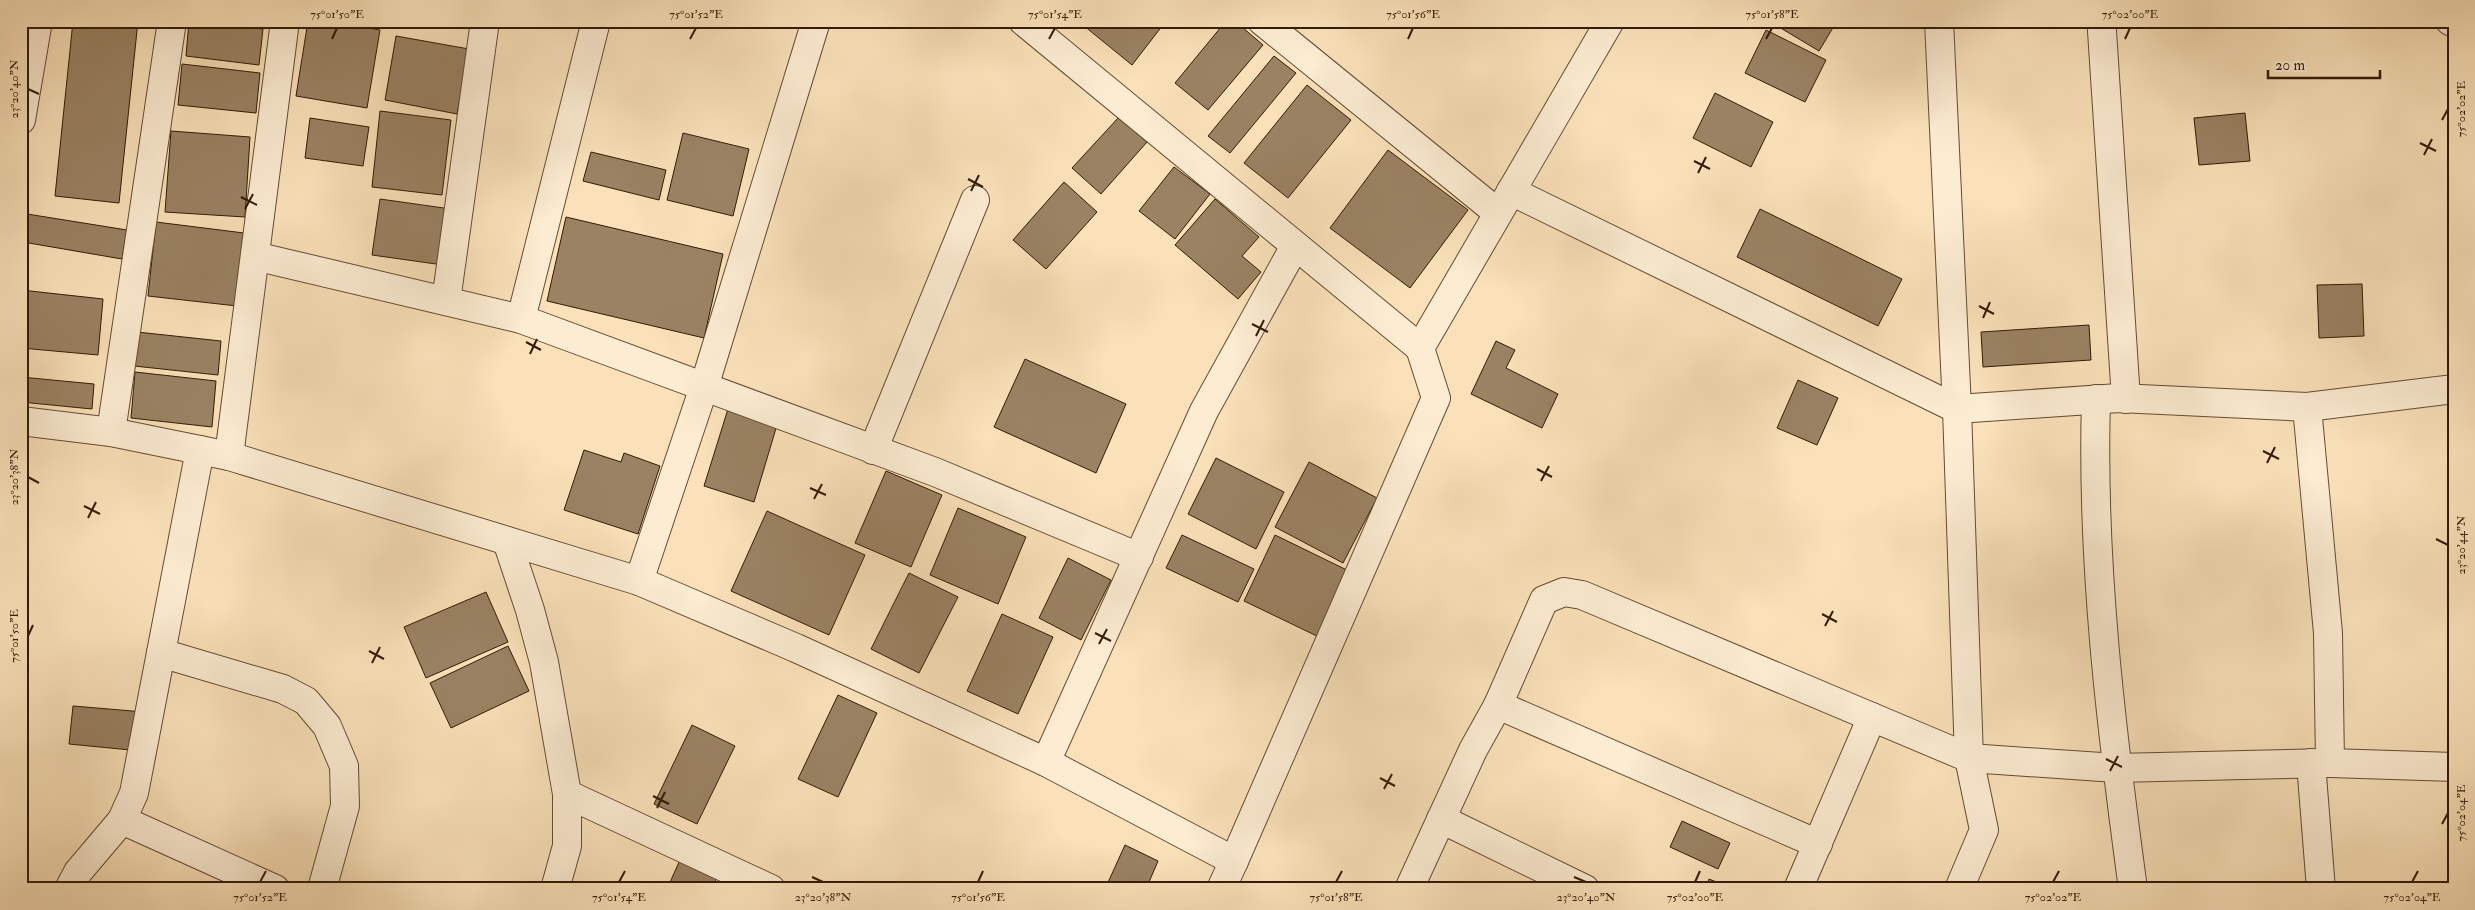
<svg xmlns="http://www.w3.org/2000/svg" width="2475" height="910" viewBox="0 0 2475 910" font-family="'IM FELL Double Pica',serif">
	<rect width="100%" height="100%" fill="#fae1b9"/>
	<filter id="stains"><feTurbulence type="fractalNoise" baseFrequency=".004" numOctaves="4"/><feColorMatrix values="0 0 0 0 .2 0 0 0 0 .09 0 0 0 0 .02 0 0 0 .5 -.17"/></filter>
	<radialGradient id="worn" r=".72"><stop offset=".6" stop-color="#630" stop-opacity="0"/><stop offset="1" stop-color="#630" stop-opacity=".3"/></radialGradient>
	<g fill="#9a8263" stroke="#321b05">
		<path d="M73 21H138L119 203 55 196Z"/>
		<path d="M189 21 263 29 259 65 186 56Z"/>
		<path d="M308 21H326L380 30 367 108 296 96Z"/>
		<path d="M1078 21H1166L1132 65Z"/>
		<path d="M1226 21H1235L1263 45 1208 110 1175 83Z"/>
		<path d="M1769 21H1837L1819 51Z"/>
		<path d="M1766 30 1826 60 1805 102 1745 73Z"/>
		<path d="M396 36 469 49 457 114 385 100Z"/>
		<path d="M1274 56 1296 73 1230 153 1208 136Z"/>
		<path d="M182 64 260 73 256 113 178 105Z"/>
		<path d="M1307 85 1351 120 1288 198 1244 163Z"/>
		<path d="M1715 93 1773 122 1751 167 1693 138Z"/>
		<path d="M380 111 451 120 442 195 372 187Z"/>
		<path d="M2245 113 2250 161 2199 165 2194 118Z"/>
		<path d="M1119 117 1147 142 1101 194 1072 168Z"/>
		<path d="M310 118 369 127 363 166 305 158Z"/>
		<path d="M171 131 250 137 245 217 165 212Z"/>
		<path d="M683 133 749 149 733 216 667 200Z"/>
		<path d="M1388 150 1468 210 1410 288 1330 228Z"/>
		<path d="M591 152 666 170 659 200 583 181Z"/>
		<path d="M1174 167 1210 194 1175 239 1139 211Z"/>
		<path d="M1064 182 1097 212 1046 269 1013 240Z"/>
		<path d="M380 199 451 209 443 265 372 255Z"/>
		<path d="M1215 199 1259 237 1242 256 1261 272 1238 299 1175 245Z"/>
		<path d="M1760 209 1902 279 1878 326 1737 257Z"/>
		<path d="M27 214 127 230 122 259 23 242Z"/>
		<path d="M566 217 723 254 704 338 547 301Z"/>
		<path d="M156 222 244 233 237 306 148 296Z"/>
		<path d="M2362 284 2364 336 2319 338 2317 285Z"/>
		<path d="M21 290 103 299 98 355 21 348Z"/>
		<path d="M2089 325 2091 360 1983 367 1981 332Z"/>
		<path d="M137 332 221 341 218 375 134 366Z"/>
		<path d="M1496 341 1515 350 1506 368 1558 394 1542 428 1471 394Z"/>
		<path d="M1025 359 1126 404 1096 473 994 427Z"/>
		<path d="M135 372 216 381 212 427 131 418Z"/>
		<path d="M21 377 94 384 92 409 21 402Z"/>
		<path d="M1798 380 1838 398 1817 445 1777 428Z"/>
		<path d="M728 409 777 425 754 502 704 486Z"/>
		<path d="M584 450 621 462 624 453 660 466 638 534 564 510Z"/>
		<path d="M1216 458 1284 492 1256 549 1188 514Z"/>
		<path d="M1309 462 1377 498 1343 563 1275 527Z"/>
		<path d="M886 471 942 495 911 567 855 543Z"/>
		<path d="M958 508 1026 537 998 604 930 575Z"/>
		<path d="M767 511 865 555 829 635 731 591Z"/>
		<path d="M1182 535 1254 569 1238 602 1166 568Z"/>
		<path d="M1275 535 1353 573 1321 638 1244 601Z"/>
		<path d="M1068 558 1111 580 1081 640 1039 618Z"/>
		<path d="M909 573 958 597 919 673 871 649Z"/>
		<path d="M486 592 508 642 426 678 404 627Z"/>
		<path d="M1002 614 1053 637 1018 714 967 691Z"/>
		<path d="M508 646 529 691 451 728 430 683Z"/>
		<path d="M838 695 877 713 838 797 798 779Z"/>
		<path d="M73 706 144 712 141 751 69 744Z"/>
		<path d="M692 725 735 746 697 824 654 804Z"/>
		<path d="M1682 821 1730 843 1718 869 1670 847Z"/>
		<path d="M1125 845 1158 861 1146 889H1105Z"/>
		<path d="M684 851 721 868 712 889H667Z"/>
		<path d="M1709 879 1734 889H1705Z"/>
	</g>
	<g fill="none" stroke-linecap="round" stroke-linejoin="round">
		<g stroke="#644c32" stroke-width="30">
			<g id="minor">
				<path d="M1023 21 1420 348"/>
				<path d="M1262 21 1498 213"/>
				<path d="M1939 21 1957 409 2119 398 2307 407 2328 633 2330 763 2454 767"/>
				<path d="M2450 21 2454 23"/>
				<path d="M2102 31 2126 399"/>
				<path d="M21 120 38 21"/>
				<path d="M1511 191 1957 409 1969 758 2116 768 2330 763"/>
				<path d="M255 256 521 319 935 472 1139 557"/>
				<path d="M446 301 485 21"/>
				<path d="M521 319 596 21"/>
				<path d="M2096 399C2091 563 2111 727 2133 889"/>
				<path d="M2307 407 2454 389"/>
				<path d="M111 432 172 21"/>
				<path d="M873 450 975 200"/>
				<path d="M229 456 285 21"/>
				<path d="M507 541 530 610 544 662 567 794V846L555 889"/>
				<path d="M639 581 704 387 816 21"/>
				<path d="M161 653 283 689 306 701 327 726 344 766 345 806 322 889"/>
				<path d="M1498 705 1818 844"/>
				<path d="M1046 762 1204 411 1295 246"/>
				<path d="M2311 763 2321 889"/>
				<path d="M567 794 771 889"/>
				<path d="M1441 819 1585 889"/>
				<path d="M122 820 275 889"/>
				<path d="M69 889 78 872 122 820 134 793 200 450"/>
				<path d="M1221 889 1234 861"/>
				<path d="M1409 889 1473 750 1498 705 1544 600 1564 592 1582 595 1969 758 1984 830 1959 889"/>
				<path d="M1798 889 1872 717"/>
			</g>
		</g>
		<g stroke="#644c32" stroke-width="30">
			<path id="tertiary" d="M21 421 111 432 229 456 639 581 796 648 1046 762 1234 861 1436 398 1420 348 1610 21"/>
		</g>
		<use href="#minor" stroke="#fcecd2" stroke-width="28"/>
		<use href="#tertiary" stroke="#fcecd2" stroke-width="28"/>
	</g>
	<path fill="none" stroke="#321b05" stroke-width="2" d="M332 39 337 28M690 39 696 28M1049 39 1055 28M1408 39 1413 28M1766 39 1772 28M2125 39 2130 28M28 89 39 94M2442 120 2448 109M2420 143 2436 151M2424 155 2432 139M1694 161 1710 169M1698 173 1706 157M968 179 983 187M971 191 979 175M241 197 257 205M245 209 253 194M1979 306 1994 314M1983 318 1990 302M1252 324 1268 332M1256 336 1264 320M526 342 541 350M530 354 537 339M2263 451 2279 459M2267 463 2275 447M1537 469 1552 477M28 477 39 483M1541 481 1549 466M810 488 826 495M814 499 822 484M84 506 100 514M88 518 96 502M2436 539 2448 545M1822 614 1837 622M1825 626 1833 611M1095 633 1111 641M28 636 33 625M1099 644 1107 629M369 651 384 659M372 663 380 647M2106 759 2122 767M2110 771 2118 756M1380 778 1395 786M1384 789 1392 774M653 796 669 804M657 808 665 792M2442 824 2448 813M812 877 823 882M1574 877 1586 882M260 882 266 871M619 882 625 871M978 882 983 871M1336 882 1342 871M1695 882 1700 871M2053 882 2059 871M2412 882 2418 871"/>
	<rect width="2475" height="910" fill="none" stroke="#fae1b9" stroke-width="55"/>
	<path d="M2268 70v8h112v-8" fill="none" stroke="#321b05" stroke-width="2.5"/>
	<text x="2275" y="70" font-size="15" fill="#321b05" stroke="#fcecd2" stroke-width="4" paint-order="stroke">20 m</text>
	<rect x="28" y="28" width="2420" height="854" fill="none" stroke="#321b05" stroke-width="2"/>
	<g font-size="12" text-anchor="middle" fill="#321b05">
		<text x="337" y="18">75°01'50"E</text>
		<text x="696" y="18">75°01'52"E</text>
		<text x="1055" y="18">75°01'54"E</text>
		<text x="1413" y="18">75°01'56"E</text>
		<text x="1772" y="18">75°01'58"E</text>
		<text x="2130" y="18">75°02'00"E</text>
		<text transform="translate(14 89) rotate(-90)" y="4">23°20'40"N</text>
		<text transform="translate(2461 109) rotate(-90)" y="4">75°02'02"E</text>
		<text transform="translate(14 477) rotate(-90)" y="4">23°20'38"N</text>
		<text transform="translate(2461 545) rotate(-90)" y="4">23°20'44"N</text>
		<text transform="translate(14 636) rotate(-90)" y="4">75°01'50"E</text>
		<text transform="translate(2461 813) rotate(-90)" y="4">75°02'04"E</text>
		<text x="260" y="901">75°01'52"E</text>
		<text x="619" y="901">75°01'54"E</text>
		<text x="823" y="901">23°20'38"N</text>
		<text x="978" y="901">75°01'56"E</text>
		<text x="1336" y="901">75°01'58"E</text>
		<text x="1586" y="901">23°20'40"N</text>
		<text x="1695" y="901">75°02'00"E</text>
		<text x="2053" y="901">75°02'02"E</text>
		<text x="2412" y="901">75°02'04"E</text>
	</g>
	<rect width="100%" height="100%" filter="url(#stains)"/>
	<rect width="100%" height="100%" fill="url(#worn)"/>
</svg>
